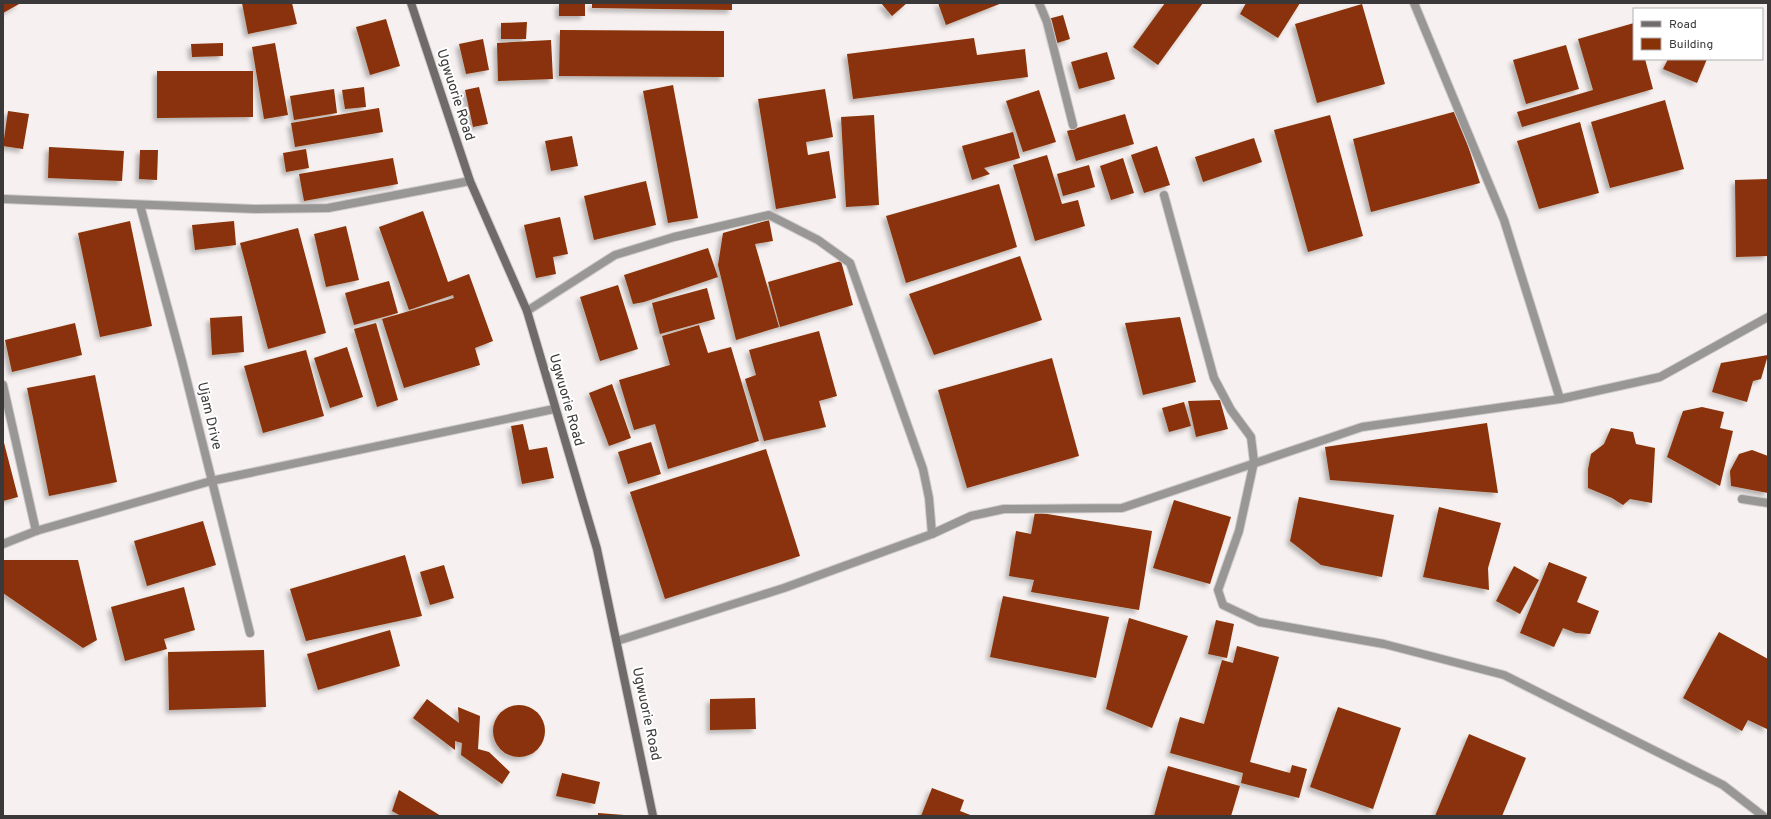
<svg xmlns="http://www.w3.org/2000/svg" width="1771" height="819" viewBox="0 0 1771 819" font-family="Overpass,sans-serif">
	<defs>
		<filter id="shadow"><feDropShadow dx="-3.5" dy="3.5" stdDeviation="2" flood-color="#0004"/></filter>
	</defs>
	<rect width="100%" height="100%" fill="#f6f1f0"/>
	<g fill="#8a3207" filter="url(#shadow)">
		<path d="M3 3H21L3 13Z"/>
		<path d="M242 3H292L297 24 248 34Z"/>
		<rect x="559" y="3" width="26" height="13"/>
		<path d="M592 3H732V10L592 8Z"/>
		<path d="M881 3H907L892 16Z"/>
		<path d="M938 3H1002L946 25Z"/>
		<path d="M1165 3H1203L1158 65 1133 47Z"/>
		<path d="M1246 3H1300L1278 38 1240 14Z"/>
		<path d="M1362 4 1385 84 1317 103 1295 24Z"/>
		<path d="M1063 15 1070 39 1054 44 1048 19Z"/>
		<path d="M386 19 400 66 370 75 356 27Z"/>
		<path d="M527 22 526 39H501V23Z"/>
		<path d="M1634 23V59H1645L1653 89 1522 127 1517 112 1593 90 1578 39Z"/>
		<path d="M560 30 724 31V77L559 76Z"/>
		<path d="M974 38 977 55 1025 49 1028 77 853 99 847 54Z"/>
		<path d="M483 39 489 70 466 74 459 44Z"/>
		<path d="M551 40 553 79 498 81 497 43Z"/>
		<path d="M223 43V56L192 57 191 44Z"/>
		<path d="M275 43 288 115 264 119 252 47Z"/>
		<path d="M1566 45 1579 89 1526 104 1513 60Z"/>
		<path d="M1107 52 1115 79 1079 89 1071 62Z"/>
		<path d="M1668 59H1707L1697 83 1663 69Z"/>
		<path d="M157 71H253V117L157 118Z"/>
		<path d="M673 85 698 218 668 223 643 91Z"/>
		<path d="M364 87 366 107 345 109 342 90Z"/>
		<path d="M479 87 488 124 473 127 465 90Z"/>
		<path d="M334 89 337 113 294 120 290 96Z"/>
		<path d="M825 89 833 137 806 142 808 155 829 151 836 198 776 209 758 99Z"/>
		<path d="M1039 90 1056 142 1023 152 1006 101Z"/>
		<path d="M1665 100 1684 169 1610 188 1591 122Z"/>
		<path d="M379 108 383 132 295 147 291 123Z"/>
		<path d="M8 111 29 114 23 149 3 146Z"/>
		<path d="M1457 111 1480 183 1371 212 1353 139Z"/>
		<path d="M1125 114 1134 144 1076 161 1067 131Z"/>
		<path d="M874 115 879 205 846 207 841 117Z"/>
		<path d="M1330 115 1363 236 1308 252 1274 130Z"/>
		<path d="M1580 122 1599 193 1539 209 1517 141Z"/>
		<path d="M1013 132 1020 158 984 168 990 174 972 180 962 146Z"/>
		<path d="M572 136 578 166 551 171 545 141Z"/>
		<path d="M1254 138 1262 162 1203 182 1195 157Z"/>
		<path d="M1157 146 1170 185 1144 193 1131 155Z"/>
		<path d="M49 147 124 151 122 181 48 178Z"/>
		<path d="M306 149 309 168 286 172 283 153Z"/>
		<path d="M140 150H158L157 180 139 179Z"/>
		<path d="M1047 155 1062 204 1078 200 1085 226 1035 241 1013 165Z"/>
		<path d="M393 158 398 184 304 201 299 174Z"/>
		<path d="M1123 158 1134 193 1111 200 1100 166Z"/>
		<path d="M1089 165 1095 187 1063 196 1057 174Z"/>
		<path d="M1768 179V256L1736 257 1735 180Z"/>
		<path d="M646 181 656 225 594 240 584 196Z"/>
		<path d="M999 184 1017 247 906 283 886 216Z"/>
		<path d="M423 211 448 282 469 274 493 341 475 348 480 365 404 388 382 319 454 298 453 295 409 310 379 227Z"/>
		<path d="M560 217 568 254 553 257 556 274 536 278 524 225Z"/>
		<path d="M769 220 773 241 755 244 779 327 736 340 718 265 723 233Z"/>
		<path d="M130 221 152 326 100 337 78 233Z"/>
		<path d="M234 221 236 245 195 250 192 225Z"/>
		<path d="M346 226 359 280 326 287 314 234Z"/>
		<path d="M298 228 326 333 268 349 240 243Z"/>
		<path d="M708 248 718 277 644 302 633 304 624 275Z"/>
		<path d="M1020 256 1042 320 934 355 909 294Z"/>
		<path d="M841 261 853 305 780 327 768 282Z"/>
		<path d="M389 281 398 313 354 325 345 293Z"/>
		<path d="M618 285 638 349 600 361 580 297Z"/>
		<path d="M707 288 715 319 660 334 652 303Z"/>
		<path d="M242 316 244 352 212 355 210 318Z"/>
		<path d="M1180 317 1196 382 1143 395 1125 323Z"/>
		<path d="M75 323 82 355 12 372 5 340Z"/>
		<path d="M376 323 398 400 377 407 354 329Z"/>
		<path d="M699 325 708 353 731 347 759 441 668 469 655 424 634 430 619 380 670 365 662 336Z"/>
		<path d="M819 331 837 396 819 401 826 427 764 441 745 379 756 375 749 350Z"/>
		<path d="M347 347 363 397 330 408 314 358Z"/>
		<path d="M306 350 324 416 263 433 244 366Z"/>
		<path d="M1768 355 1761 379 1753 381 1747 402 1712 392 1721 363Z"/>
		<path d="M1052 358 1079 456 967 488 938 390Z"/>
		<path d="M95 375 117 482 49 496 27 388Z"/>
		<path d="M612 384 631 438 609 446 589 393Z"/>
		<path d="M1220 400 1228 429 1196 437 1188 401Z"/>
		<path d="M1184 402 1191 426 1169 432 1162 408Z"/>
		<path d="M1702 407 1724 412 1720 428 1733 431 1720 486 1667 457 1683 411Z"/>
		<path d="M1487 423 1498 493 1330 480 1325 447Z"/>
		<path d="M523 424 529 450 547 447 554 478 522 484 511 426Z"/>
		<path d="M1611 428 1633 432 1636 444 1655 448 1652 503 1630 499 1623 505 1612 498 1588 488V469L1591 454 1604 444Z"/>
		<path d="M3 439 18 497 3 501Z"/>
		<path d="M651 442 661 474 628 484 618 452Z"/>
		<path d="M766 449 800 556 665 599 630 492Z"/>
		<path d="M1752 450 1768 456V493L1731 486 1730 471 1739 454Z"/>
		<path d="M1299 497 1394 515 1382 577 1321 565 1290 541Z"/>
		<path d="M1174 500 1231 517 1210 584 1153 568Z"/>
		<path d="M1439 507 1501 523 1488 568 1489 590 1423 577Z"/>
		<path d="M1035 512 1152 531 1139 610 1031 592 1034 580 1009 576 1016 531 1031 534Z"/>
		<path d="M203 521 216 565 147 586 134 541Z"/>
		<path d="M405 555 422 616 306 641 290 589Z"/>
		<path d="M3 560H78L97 640 83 648 3 593Z"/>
		<path d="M1549 562 1587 577 1577 602 1599 611 1590 634 1576 633 1563 628 1554 647 1520 633Z"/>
		<path d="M444 565 454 598 430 605 420 572Z"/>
		<path d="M1514 566 1539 580 1520 614 1496 601Z"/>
		<path d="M184 587 195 630 164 639 167 649 125 661 111 607Z"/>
		<path d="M1003 596 1109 617 1096 678 990 657Z"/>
		<path d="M1129 618 1188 636 1152 728 1106 709Z"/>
		<path d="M1216 620 1234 624 1227 658 1208 654Z"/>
		<path d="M390 630 400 666 318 690 307 654Z"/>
		<path d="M1719 632 1768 659 1767 729 1748 720 1742 731 1683 698Z"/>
		<path d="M1237 646 1279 657 1250 762 1290 773 1292 765 1307 769 1299 798 1241 783 1243 773 1170 753 1180 717 1204 724 1222 660 1233 663Z"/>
		<path d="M264 650 266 707 169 710 168 652Z"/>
		<path d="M755 698 756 729 710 730V699Z"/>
		<path d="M427 699 459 723 458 707 480 716 478 749 489 752 510 772 502 784 461 755 462 743 455 741V750L413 718Z"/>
		<circle cx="519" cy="731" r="26"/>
		<path d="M1338 707 1401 728 1373 809 1310 787Z"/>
		<path d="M1469 734 1526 758 1502 816H1435Z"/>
		<path d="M1168 766 1240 786 1231 816H1154Z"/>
		<path d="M562 773 600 782 595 804 556 796Z"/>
		<path d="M932 788 964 800 960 811 973 816H921Z"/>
		<path d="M399 790 441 816H401L392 811Z"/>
		<path d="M598 813 624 815V816H598Z"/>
	</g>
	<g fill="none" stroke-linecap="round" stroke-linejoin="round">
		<g stroke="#d0cccb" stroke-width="10">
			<g id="street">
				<path d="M1039 3 1047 22 1073 125"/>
				<path d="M1414 3 1504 220 1560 399"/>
				<path d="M1164 195 1214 378 1231 410 1251 437 1254 462 1239 531 1218 590 1223 605 1259 622 1384 644 1504 675 1723 785 1763 816"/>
				<path d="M3 199 255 209 328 208 470 181"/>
				<path d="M140 205 182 361 250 633"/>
				<path d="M527 311 615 255 674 237 769 215 818 240 850 263 923 469 929 498 932 534"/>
				<path d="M3 385 36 531"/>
				<path d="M1742 499 1768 503"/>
				<path d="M3 544 36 531 211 481 554 409"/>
				<path d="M617 641 784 588 932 534 971 516 1004 509 1122 508 1362 427 1560 399 1660 377 1768 317"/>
			</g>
		</g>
		<g stroke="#d0cccb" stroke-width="10">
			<path id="secondary" d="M411 3 470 181 527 311 597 549 653 816"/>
		</g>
		<use href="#street" stroke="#989796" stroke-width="8"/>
		<use href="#secondary" stroke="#6e6b6a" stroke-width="8"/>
	</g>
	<g text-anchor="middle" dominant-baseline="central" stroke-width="4" stroke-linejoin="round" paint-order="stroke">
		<g font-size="14" fill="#3a3838" stroke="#fff">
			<text transform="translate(455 95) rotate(72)">Ugwuorie Road</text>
			<text transform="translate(566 400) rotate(74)">Ugwuorie Road</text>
			<text transform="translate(209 416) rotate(77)">Ujam Drive</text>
			<text transform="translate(646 714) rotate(78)">Ugwuorie Road</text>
		</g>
	</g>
	<rect width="1771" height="819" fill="none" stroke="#3a3838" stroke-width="8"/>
	<rect x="1633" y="8" width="130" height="52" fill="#ffffff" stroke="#b0afaf"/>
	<rect x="1641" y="21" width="20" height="6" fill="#6e6b6a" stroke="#b0afaf"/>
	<text x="1669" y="28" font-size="12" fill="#3a3838">Road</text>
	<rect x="1641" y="38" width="20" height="12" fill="#8a3207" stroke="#b0afaf"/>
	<text x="1669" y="48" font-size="12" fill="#3a3838">Building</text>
</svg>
